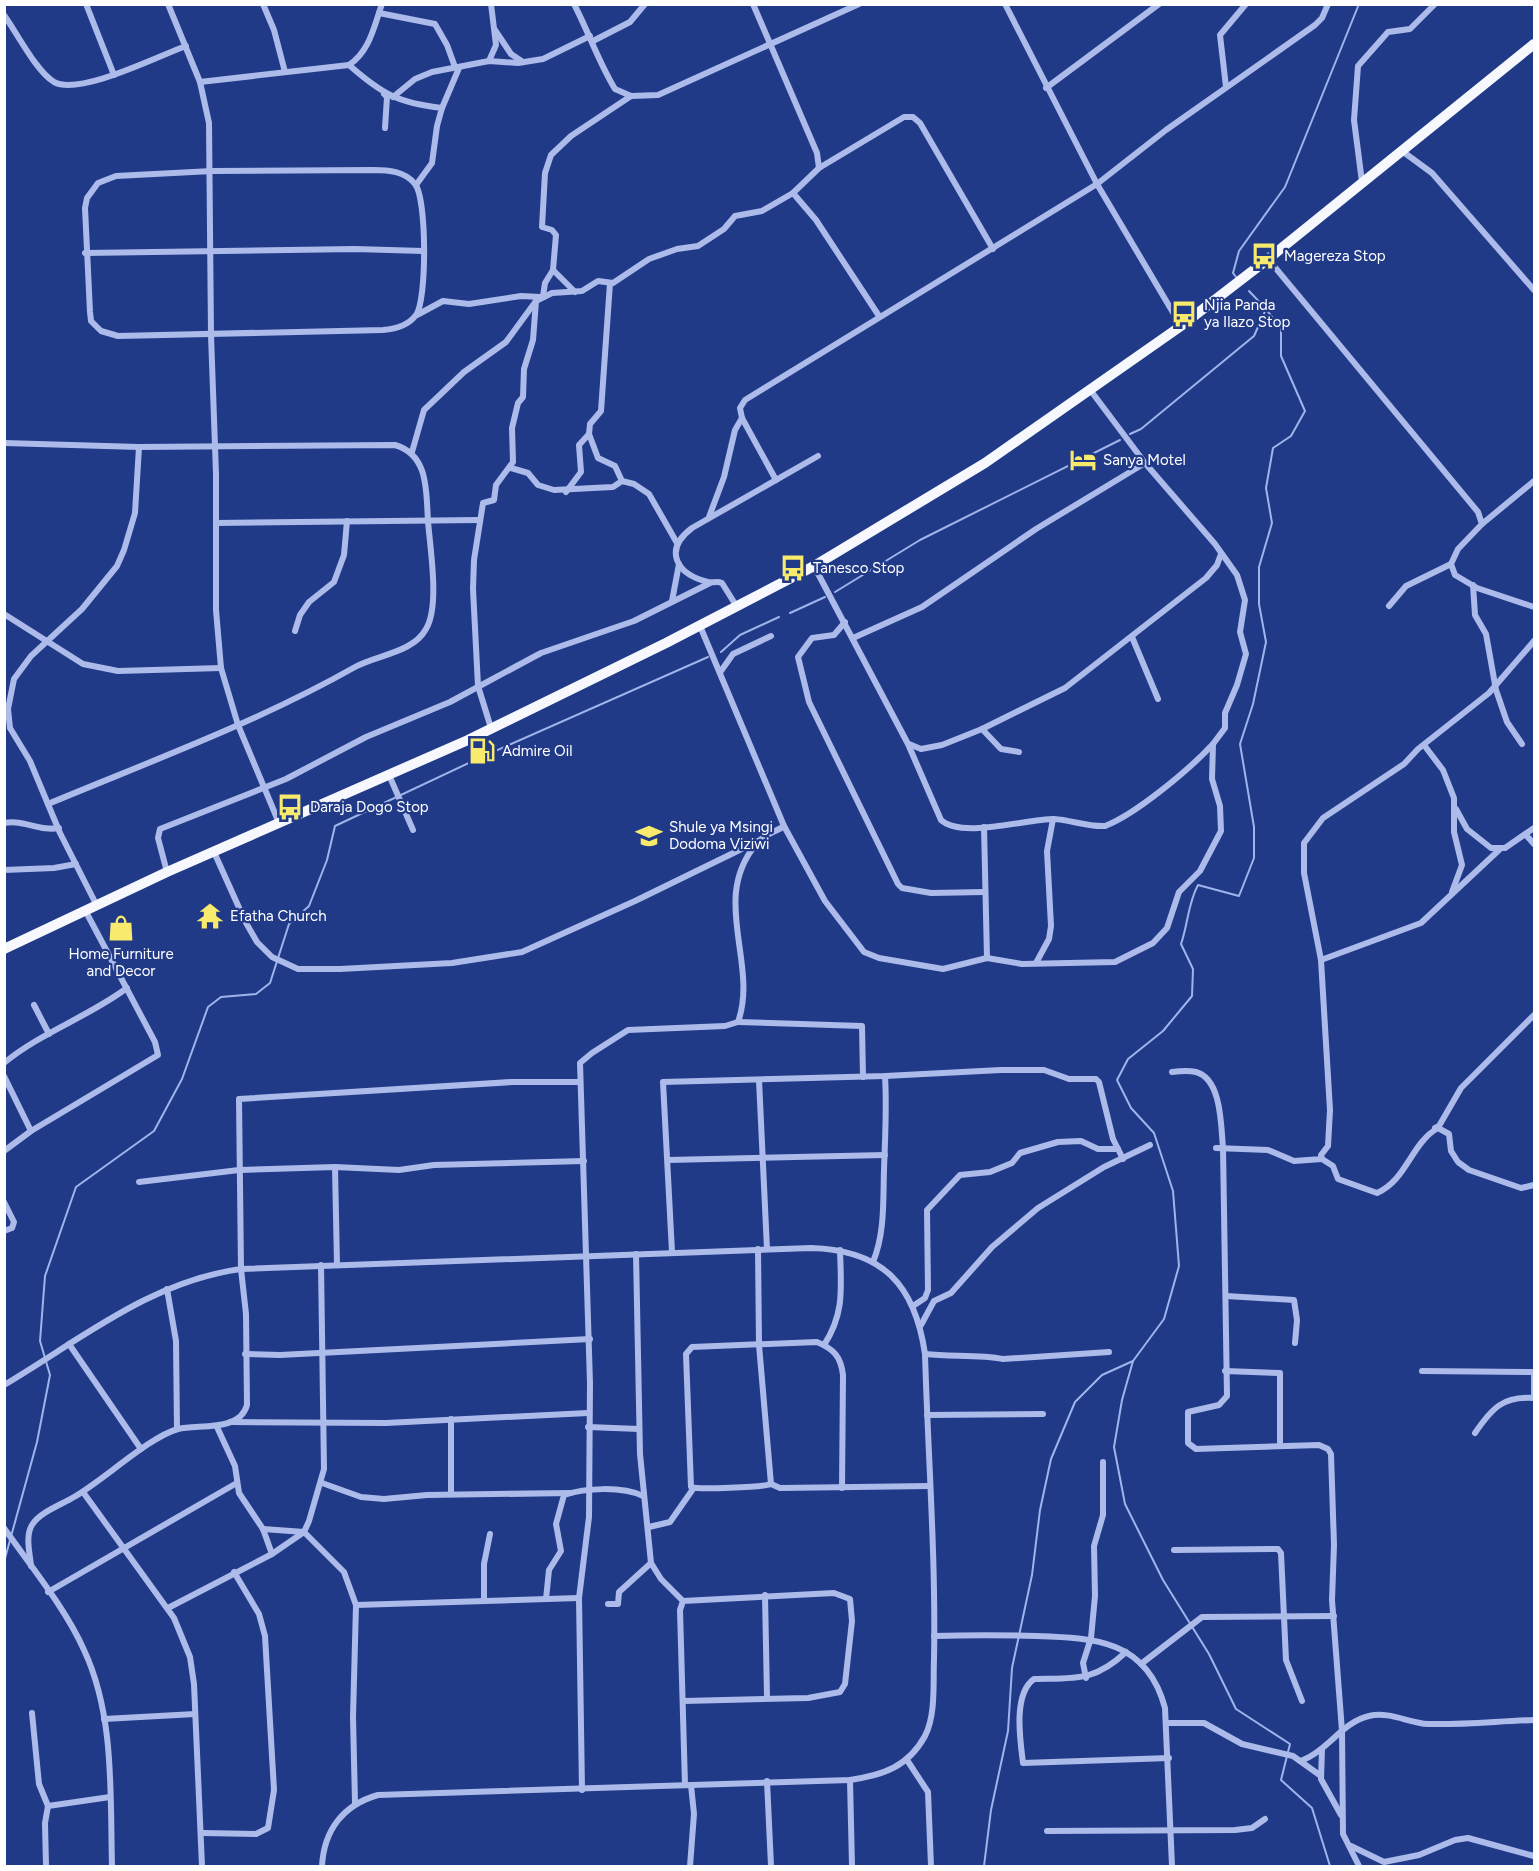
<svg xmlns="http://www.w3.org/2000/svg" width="1539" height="1871" viewBox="0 0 1539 1871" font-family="Figtree,sans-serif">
	<rect width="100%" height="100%" fill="#213a88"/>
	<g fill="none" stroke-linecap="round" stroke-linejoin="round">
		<g stroke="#9fb4eb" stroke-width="2">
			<path d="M1236 277 1233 273 1239 251 1285 187 1359 4"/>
			<path d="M1266 309 1281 329V356L1305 411 1291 436 1273 448 1266 488 1272 523 1259 567V604L1266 642 1253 704 1240 744 1254 827V858L1239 896 1198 885C1188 903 1188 924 1181 944L1193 969 1192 996 1163 1031 1128 1059 1117 1080 1131 1108 1154 1133 1173 1191 1179 1266 1164 1319 1133 1361 1122 1400 1114 1447 1125 1504 1163 1580 1209 1654 1236 1709 1290 1744 1281 1780 1312 1808 1330 1866"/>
			<path d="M1130 434 1141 429 1254 336 1266 309 1249 291"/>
			<path d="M835 592 920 540 1120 440"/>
			<path d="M790 613 825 597"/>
			<path d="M721 652 740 635 779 617"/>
			<path d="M484 756 708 657"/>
			<path d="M4 1562 37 1442 50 1375 40 1341 45 1276 76 1187 154 1131 182 1079 208 1007 221 997 256 994 270 983 289 924 309 906 327 860 335 826 473 761"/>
			<path d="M984 1866 991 1810 1008 1731 1012 1668 1032 1575 1040 1510 1051 1459 1075 1402 1102 1375 1133 1361"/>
		</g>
		<g stroke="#acbbea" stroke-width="6">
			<path d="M86 4 114 75"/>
			<path d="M168 4 200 82 209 123 211 335 216 474V610L221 668 238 725 279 823"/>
			<path d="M263 4 274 30 285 72"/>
			<path d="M574 4C589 33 599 63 615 89L631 96 658 95 859 4"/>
			<path d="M753 4 817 153 819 168"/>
			<path d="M1005 4 1097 184 1181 326"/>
			<path d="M379 13 435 24 447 45 455 67"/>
			<path d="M4 15C17 33 36 71 54 82 80 96 158 56 186 46"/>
			<path d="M495 30 511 54 523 62"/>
			<path d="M593 41 630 22 645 4"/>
			<path d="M489 61 496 45 491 4"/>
			<path d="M349 65C382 94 398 103 442 108L437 126 432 163 416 185"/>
			<path d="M200 82 349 65C370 51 374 26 382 4"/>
			<path d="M1226 87 1220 35 1246 4"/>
			<path d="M1046 88 1159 4"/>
			<path d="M384 94 387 97 385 128"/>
			<path d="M393 97 415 79 432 72 489 61 518 63 543 59 590 36"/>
			<path d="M442 108 459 68"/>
			<path d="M1402 151 1432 173 1534 290"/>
			<path d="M373 170C388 170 405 171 415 184 427 198 427 301 416 315 408 326 395 329 383 330L118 336 101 331 91 321 90 312 85 208 87 198 98 183 116 176 212 171Z"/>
			<path d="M1362 182 1354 120 1358 66 1388 32 1410 29 1435 4"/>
			<path d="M793 193 816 220 879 316"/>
			<path d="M85 253 355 249 423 251"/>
			<path d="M1268 259 1478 512 1482 524 1458 549 1451 564 1455 575 1477 588 1534 607"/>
			<path d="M575 292 553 270 556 235 552 230 542 227 545 173 551 155 571 136 631 96"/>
			<path d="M543 296 545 283 553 270"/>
			<path d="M417 315 443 301 469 304 521 296 540 297"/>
			<path d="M589 434 598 458 615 466 622 481 634 484 649 494 677 543"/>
			<path d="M4 443 139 447 395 445C429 455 426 491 428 521 430 548 440 606 426 629 413 653 376 655 355 667 258 722 151 761 48 804"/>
			<path d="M412 452 424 410 464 372 506 342 536 301 552 293 582 291 598 281 613 283 649 259 677 249 698 246 724 229 735 216 762 211 793 193 819 168 904 117H913L920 123 993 249"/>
			<path d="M511 468 528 473 538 485 554 490 613 487 622 481"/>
			<path d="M776 480 742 418 740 408 745 400 1097 184 1166 130 1315 25 1322 18 1328 4"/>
			<path d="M566 492 581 472 579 445 589 434 590 424 601 411 610 283"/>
			<path d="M709 517 724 477 735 430 742 418"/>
			<path d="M216 523 479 520"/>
			<path d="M1482 524 1534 481"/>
			<path d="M814 566 908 744 941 820C962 839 1026 819 1054 819 1071 820 1088 827 1105 826 1136 814 1190 769 1213 744"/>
			<path d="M1473 585 1475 615 1486 634 1496 690 1507 722 1522 744"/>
			<path d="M672 601 679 564"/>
			<path d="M1389 606 1406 586 1451 564"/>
			<path d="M737 607 722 583C717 581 714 583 708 582 676 574 663 550 692 528L818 456"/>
			<path d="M4 614 83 664 118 671 221 668"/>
			<path d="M845 622 834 635 812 638 798 657 809 702 898 884 902 888 931 893 984 892"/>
			<path d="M700 626 784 826 825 901 864 952 879 958 943 969 987 958 1022 964 1115 962 1153 943 1167 928 1179 892 1200 871 1221 831 1220 806 1212 779 1213 744 1225 728V713L1237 685 1246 654 1240 632 1245 600 1237 575 1215 544 1145 463 1091 391"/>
			<path d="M295 631 300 615 309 602 334 582 344 555 347 521"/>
			<path d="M1132 637 1158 699"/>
			<path d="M853 638 922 607 1036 529 1145 463"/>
			<path d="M721 671 733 654 771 636"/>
			<path d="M491 728 478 686 473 589 474 560 483 503 494 500 496 485 513 462 512 428 518 403 523 397 524 369 533 340 536 301"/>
			<path d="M982 729 1001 749 1019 752"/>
			<path d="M909 744 921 749 942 745 982 729 1065 688 1206 578 1217 565 1221 554"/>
			<path d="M1424 745 1443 770 1454 798V832L1462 865 1452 892"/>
			<path d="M389 775 413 830"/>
			<path d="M1456 809 1467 829 1491 848H1505L1534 828"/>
			<path d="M4 823C24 819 40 832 59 828"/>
			<path d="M984 827 987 958"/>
			<path d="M1526 835 1534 844"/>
			<path d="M214 852 245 921 257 942 272 957 298 969H340L452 963 522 952 635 901 758 841"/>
			<path d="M4 870 54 868 76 864"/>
			<path d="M167 872 158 838 160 829 286 779 366 737 450 702 541 653 634 621 710 583"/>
			<path d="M96 904 60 833 30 761 10 728 8 709 14 679 31 656 82 609 117 566 124 550 135 513 139 447"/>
			<path d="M1321 960 1421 923 1499 850"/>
			<path d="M1036 963 1049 939 1051 926 1047 851 1053 819"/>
			<path d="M34 1005 49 1034"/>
			<path d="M738 1022 862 1026 863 1077"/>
			<path d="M4 1063C40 1033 88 1017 127 988"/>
			<path d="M1172 1072C1179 1071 1188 1070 1196 1072 1222 1079 1221 1127 1223 1148L1227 1396 1219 1405 1188 1412V1443L1196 1449 1319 1445 1328 1449 1331 1454 1334 1545 1332 1600 1342 1731 1343 1834 1359 1866"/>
			<path d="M4 1076 31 1131"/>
			<path d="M759 1080 767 1249"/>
			<path d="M1435 1128 1439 1126 1461 1088 1534 1015"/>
			<path d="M1216 1148 1268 1150 1294 1161 1322 1159 1321 1155 1328 1146 1330 1110 1321 960 1304 873V843L1323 818 1404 764 1418 749 1489 693 1534 641"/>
			<path d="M4 1151 31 1131 158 1055 155 1042 85 910"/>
			<path d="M1322 1159 1333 1166 1338 1179 1377 1193C1407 1180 1411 1143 1438 1128L1449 1134 1451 1151 1458 1162 1469 1170 1521 1188 1534 1185"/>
			<path d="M668 1160 885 1155"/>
			<path d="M335 1167 337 1265"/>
			<path d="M139 1182 239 1170 335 1167 399 1170 434 1165 584 1161"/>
			<path d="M4 1202 14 1222 12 1228 4 1231"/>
			<path d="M758 1249 759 1345 771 1484 780 1488 930 1486"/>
			<path d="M672 1252 663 1082 885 1076 1001 1070H1044L1069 1079H1096L1099 1082 1113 1139 1123 1159"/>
			<path d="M636 1254 640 1454 651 1563 661 1579 683 1601"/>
			<path d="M873 1262C885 1233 883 1201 884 1170 885 1138 887 1108 885 1076"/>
			<path d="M167 1289 176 1341 177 1429"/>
			<path d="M1226 1296 1294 1300 1297 1320 1295 1343"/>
			<path d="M913 1306 925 1298 928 1290 927 1210 960 1175 990 1172 1012 1163 1020 1153 1058 1142 1081 1141 1098 1149H1118"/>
			<path d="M921 1325 934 1301 951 1293 992 1247 1038 1208 1104 1167 1150 1145"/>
			<path d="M69 1344 141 1449"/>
			<path d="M824 1345C845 1313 841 1287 840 1250"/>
			<path d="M245 1354 280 1355 590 1339"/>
			<path d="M925 1354C951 1357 979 1354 1003 1359L1109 1352"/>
			<path d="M1225 1371 1280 1373V1445"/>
			<path d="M1422 1371 1534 1372"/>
			<path d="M1534 1373V1395"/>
			<path d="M4 1385C80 1340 151 1281 241 1269L811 1248C883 1250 915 1285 925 1354 928 1456 936 1558 934 1659 933 1682 936 1715 925 1736 908 1767 883 1775 850 1780L378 1795C343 1805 324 1830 322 1866"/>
			<path d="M927 1415 1043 1414"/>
			<path d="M451 1419V1494"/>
			<path d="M230 1422 386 1423 588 1413"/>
			<path d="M217 1427 235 1466 239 1493 263 1529 272 1554"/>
			<path d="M588 1427 639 1429"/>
			<path d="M1475 1433C1492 1408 1503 1396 1534 1398"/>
			<path d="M322 1483 361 1497 384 1499 427 1495 571 1493"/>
			<path d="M771 1484C763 1487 697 1490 691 1487L686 1354 692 1347 817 1342C834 1349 841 1357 843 1375L842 1488"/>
			<path d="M83 1492 174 1618 190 1657 194 1684 202 1866"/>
			<path d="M649 1527 670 1522 693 1489"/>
			<path d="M4 1528C30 1565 66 1609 84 1650 115 1716 110 1795 112 1866"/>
			<path d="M263 1529 304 1532 344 1572 356 1605 353 1717 355 1803"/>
			<path d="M1174 1550 1278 1549 1281 1553 1286 1660 1302 1701"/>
			<path d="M31 1566C30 1554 25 1536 32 1525 40 1512 61 1505 74 1497 104 1480 149 1437 178 1429 199 1424 240 1432 247 1405L246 1314 241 1269 239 1099 512 1082H580"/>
			<path d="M48 1592 235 1484"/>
			<path d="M765 1595 767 1697"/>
			<path d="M546 1599 549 1570 561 1551 556 1524 564 1495C585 1488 622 1486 643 1496"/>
			<path d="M484 1601V1564L490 1534"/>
			<path d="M608 1604H618L619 1592 651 1563"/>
			<path d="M356 1605 579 1598"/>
			<path d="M168 1608 272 1554 304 1532 309 1521 324 1469 321 1265"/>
			<path d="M934 1636C968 1635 1002 1635 1036 1636 1095 1638 1147 1640 1165 1708L1172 1866"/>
			<path d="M1126 1652C1094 1682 1075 1678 1034 1679 1013 1694 1020 1739 1023 1763L1169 1758"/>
			<path d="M1141 1664 1202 1617 1334 1616"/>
			<path d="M1086 1678 1083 1663 1091 1638 1095 1596 1094 1546 1103 1515V1462"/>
			<path d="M684 1701 808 1698 840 1692 845 1684 852 1621 850 1599 834 1593 683 1601 680 1610 685 1785"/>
			<path d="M32 1713 39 1784 48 1806"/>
			<path d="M104 1719 195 1714"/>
			<path d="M1167 1723H1204L1242 1744 1293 1756 1321 1776"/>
			<path d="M1322 1749 1321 1779 1341 1815"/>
			<path d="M907 1760 928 1792 931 1866"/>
			<path d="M1300 1761C1327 1752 1342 1722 1369 1716 1389 1711 1409 1723 1428 1724 1464 1725 1499 1721 1534 1720"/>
			<path d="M850 1780 852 1866"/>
			<path d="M767 1781 771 1866"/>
			<path d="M582 1790 579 1598 589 1517 590 1383 580 1063 592 1053 628 1030 725 1026 738 1022C759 963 709 899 757 843 763 835 776 832 784 826"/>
			<path d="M1047 1831 1235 1830 1252 1828 1265 1819"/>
			<path d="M203 1833 256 1834 268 1828 274 1790 265 1636 259 1614 234 1572"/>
			<path d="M1351 1846 1384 1862 1419 1855 1455 1840 1468 1838 1534 1856"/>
			<path d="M46 1866 45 1823 48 1806 110 1797"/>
			<path d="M690 1866 694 1814 691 1785"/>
		</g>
		<path stroke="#f7f8fe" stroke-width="10" d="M4 949 167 872 468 740 666 643 814 566 985 463 1181 326 1268 259 1534 44"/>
	</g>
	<defs>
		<g id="bus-bare" transform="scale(2.07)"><path d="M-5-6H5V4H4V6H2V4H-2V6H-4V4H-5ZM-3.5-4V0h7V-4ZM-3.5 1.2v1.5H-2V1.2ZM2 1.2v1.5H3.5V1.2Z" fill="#f7ea6d" stroke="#213a88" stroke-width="2.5" paint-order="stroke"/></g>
		<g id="hotel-bare" transform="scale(2.07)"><path d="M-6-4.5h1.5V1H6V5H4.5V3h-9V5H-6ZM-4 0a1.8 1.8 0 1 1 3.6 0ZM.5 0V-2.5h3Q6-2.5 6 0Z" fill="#f7ea6d" stroke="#213a88" stroke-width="2.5" paint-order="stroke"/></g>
		<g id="fuel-bare" transform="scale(2.07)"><path d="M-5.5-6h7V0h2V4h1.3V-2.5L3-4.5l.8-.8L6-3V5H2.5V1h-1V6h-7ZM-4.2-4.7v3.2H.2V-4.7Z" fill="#f7ea6d" stroke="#213a88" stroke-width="2.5" paint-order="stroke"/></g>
		<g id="school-bare" transform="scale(2.07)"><path d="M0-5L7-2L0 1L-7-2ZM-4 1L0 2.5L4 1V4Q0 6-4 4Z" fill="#f7ea6d" stroke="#213a88" stroke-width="2.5" paint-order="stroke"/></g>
		<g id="temple-bare" transform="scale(2.07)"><path d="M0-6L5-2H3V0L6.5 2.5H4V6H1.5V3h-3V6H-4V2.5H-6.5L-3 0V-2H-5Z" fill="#f7ea6d" stroke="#213a88" stroke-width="2.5" paint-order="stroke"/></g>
		<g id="shop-bare" transform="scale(2.07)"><path d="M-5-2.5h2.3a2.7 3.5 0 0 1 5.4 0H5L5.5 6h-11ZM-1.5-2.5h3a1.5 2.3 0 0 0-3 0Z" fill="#f7ea6d" stroke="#213a88" stroke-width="2.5" paint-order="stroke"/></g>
	</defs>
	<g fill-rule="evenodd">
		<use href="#bus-bare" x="1264" y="256"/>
		<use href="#bus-bare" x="1184" y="314"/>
		<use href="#hotel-bare" x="1083" y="460"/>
		<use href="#bus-bare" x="793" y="568"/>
		<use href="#fuel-bare" x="482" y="751"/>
		<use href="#bus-bare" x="290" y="807"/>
		<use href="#school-bare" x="649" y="836"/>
		<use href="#temple-bare" x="210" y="916"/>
		<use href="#shop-bare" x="121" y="928"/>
	</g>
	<g text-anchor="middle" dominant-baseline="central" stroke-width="4.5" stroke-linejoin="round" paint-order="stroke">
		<g font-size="15" fill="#fff" stroke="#213a88" text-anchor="start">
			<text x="1284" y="256">Magereza Stop</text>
			<text x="1204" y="305">Njia Panda<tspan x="1204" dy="17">ya Ilazo Stop</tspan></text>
			<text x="1103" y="460">Sanya Motel</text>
			<text x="813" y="568">Tanesco Stop</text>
			<text x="502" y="751">Admire Oil</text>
			<text x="310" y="807">Daraja Dogo Stop</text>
			<text x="669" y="827">Shule ya Msingi<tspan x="669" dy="17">Dodoma Viziwi</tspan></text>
			<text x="230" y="916">Efatha Church</text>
			<text x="121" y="954" text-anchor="middle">Home Furniture<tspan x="121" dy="17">and Decor</tspan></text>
		</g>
	</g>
	<rect width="1539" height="1871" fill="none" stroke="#ffffff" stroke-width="12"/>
</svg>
